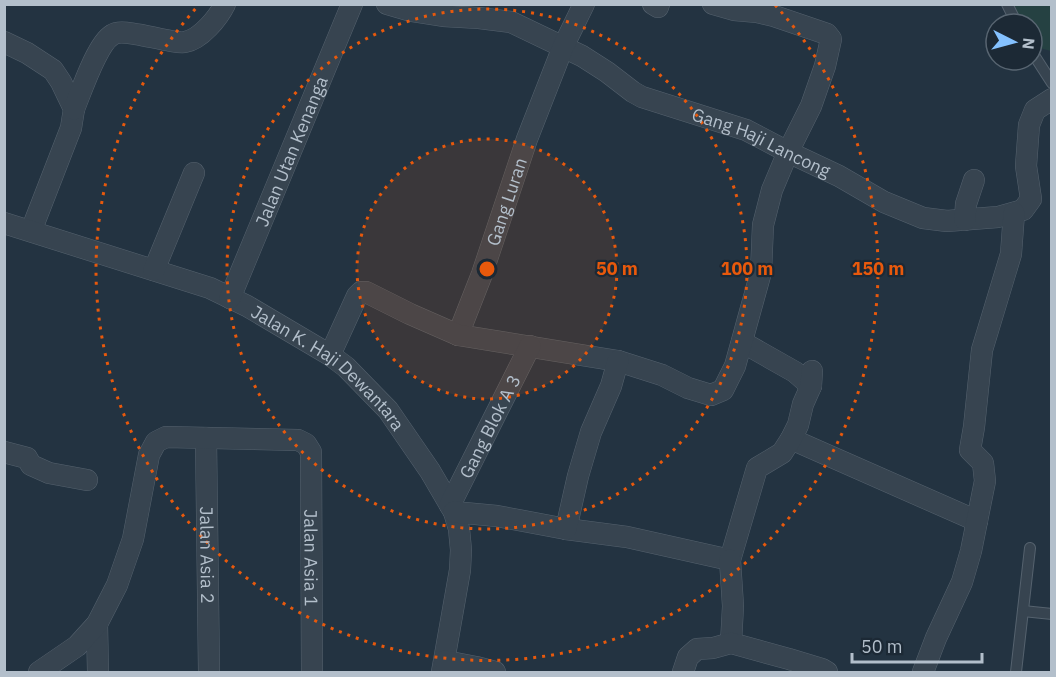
<svg xmlns="http://www.w3.org/2000/svg" width="1056" height="677" viewBox="0 0 1056 677" font-family="'IBM Plex Sans',sans-serif">
	<rect width="100%" height="100%" fill="#233341"/>
	<path fill="#254142" d="M1004 5H1051V51L1032 46V24H1016Z"/>
	<g fill="none" stroke-linecap="round" stroke-linejoin="round">
		<g stroke="#55626e" stroke-width="12">
			<g id="service">
				<path d="M1007 4 1017 24"/>
				<path d="M1032 52 1052 83"/>
				<path d="M1023 611 1052 614"/>
				<path d="M1016 672 1030 548"/>
			</g>
		</g>
		<g stroke="#55626e" stroke-width="22">
			<g id="minor">
				<path id="s1" d="M387 4 411 11 443 16 479 18 511 22 582 56 607 72 633 92 642 97 746 130 788 152 839 176 884 202 923 218 947 221 998 217 1023 210 1031 199 1026 166 1029 125 1035 110 1052 99"/>
				<path d="M653 4 658 7 659 4"/>
				<path d="M4 42 27 53 53 70 61 82 74 109 71 128 31 231"/>
				<path d="M74 109C81 92 97 44 112 35 118 31 128 33 135 34 145 35 178 44 185 42 201 39 218 18 225 4"/>
				<path d="M965 220 966 204 974 180"/>
				<path id="s2" d="M4 223 210 288 247 306 330 355 346 367 388 410 430 471 454 512 459 529 461 550 460 570 442 672"/>
				<path d="M154 270 194 173"/>
				<path id="s3" d="M230 298 352 4"/>
				<path id="s4" d="M458 335 482 274 527 139 563 47 584 4"/>
				<path d="M742 342 795 372 811 386"/>
				<path d="M330 355 357 296 361 292H366L410 314 458 335 618 361 662 375 688 388 711 395 723 390 735 366 761 272 763 225 772 190 788 152 811 106 825 66 831 39 827 34 774 16 757 12 734 10 713 4"/>
				<path id="s5" d="M206 438 209 672"/>
				<path d="M791 439 977 521"/>
				<path d="M4 452 27 458 31 465 49 473 87 480"/>
				<path id="s6" d="M450 505 530 346"/>
				<path d="M454 512 497 516 566 529 627 537 730 560 757 468 782 453 791 439 798 425 803 404 811 386 812 371"/>
				<path d="M566 529 578 476 591 432 611 386 618 361"/>
				<path d="M730 560 733 606 731 643"/>
				<path d="M97 624 98 672"/>
				<path d="M445 661 476 667 495 672"/>
				<path id="s7" d="M39 672 77 646 97 624 117 585 133 539 149 455 156 442 166 437 298 440 306 444 311 452 312 672"/>
				<path d="M683 672 688 657 697 649 713 648 731 643 789 659 822 669 827 672"/>
				<path d="M923 672 936 638 962 582 971 551 985 481 983 463 970 450 974 427 982 350 1011 254 1014 213"/>
			</g>
		</g>
		<use href="#service" stroke="#374450" stroke-width="10"/>
		<use href="#minor" stroke="#374450" stroke-width="21"/>
	</g>
	<circle cx="487" cy="269" r="130" fill="#e8590c" fill-opacity=".12"/>
	<g fill="none" stroke="#e8590c" stroke-width="3" stroke-dasharray="3 6">
		<circle cx="487" cy="269" r="130"/>
		<circle cx="487" cy="269" r="260"/>
		<path d="M775 5A391 391 0 1 1 199 5"/>
	</g>
	<g text-anchor="middle" dominant-baseline="central" stroke-width="4.5" stroke-linejoin="round" paint-order="stroke">
		<g font-size="18" fill="#b3bfcb" stroke="#1c2935">
			<text stroke="none"><textPath href="#s1" startOffset="405">Gang Haji Lancong</textPath></text>
			<text stroke="none"><textPath href="#s3" startOffset="159">Jalan Utan Kenanga</textPath></text>
			<text stroke="none"><textPath href="#s4" startOffset="142">Gang Luran</textPath></text>
			<text stroke="none"><textPath href="#s2" startOffset="360">Jalan K. Haji Dewantara</textPath></text>
			<text stroke="none"><textPath href="#s6" startOffset="88">Gang Blok A 3</textPath></text>
			<text stroke="none"><textPath href="#s5" startOffset="117">Jalan Asia 2</textPath></text>
			<text stroke="none"><textPath href="#s7" startOffset="536">Jalan Asia 1</textPath></text>
		</g>
	</g>
	<circle cx="487" cy="269" r="9" fill="#e8590c" stroke="#1c2935" stroke-width="3"/>
	<g font-size="18" text-anchor="middle" font-weight="bold" fill="#e8590c" stroke="#1c2935" stroke-width="4.5" stroke-linejoin="round" paint-order="stroke">
		<text x="617" y="275">50 m</text>
		<text x="747" y="275">100 m</text>
		<text x="878" y="275">150 m</text>
	</g>
	<rect width="1056" height="677" fill="none" stroke="#b3bfcb" stroke-width="12"/>
	<g transform="translate(1014 42) rotate(96)"><circle r="28" fill="#1c2935" stroke="#586571" stroke-width="1.5"/>
	<path d="M0-4.5L10 22L0 15L-10 22Z" fill="#84c1ff"/>
	<text y="-9" font-size="16" font-weight="bold" text-anchor="middle" fill="#b3bfcb">N</text>
	</g>
	<path d="M852 653v9h130v-9" fill="none" stroke="#b3bfcb" stroke-width="3"/>
	<text x="861" y="653" font-size="18" fill="#b3bfcb" stroke="#1c2935" stroke-width="4.5" paint-order="stroke">50 m</text>
</svg>
